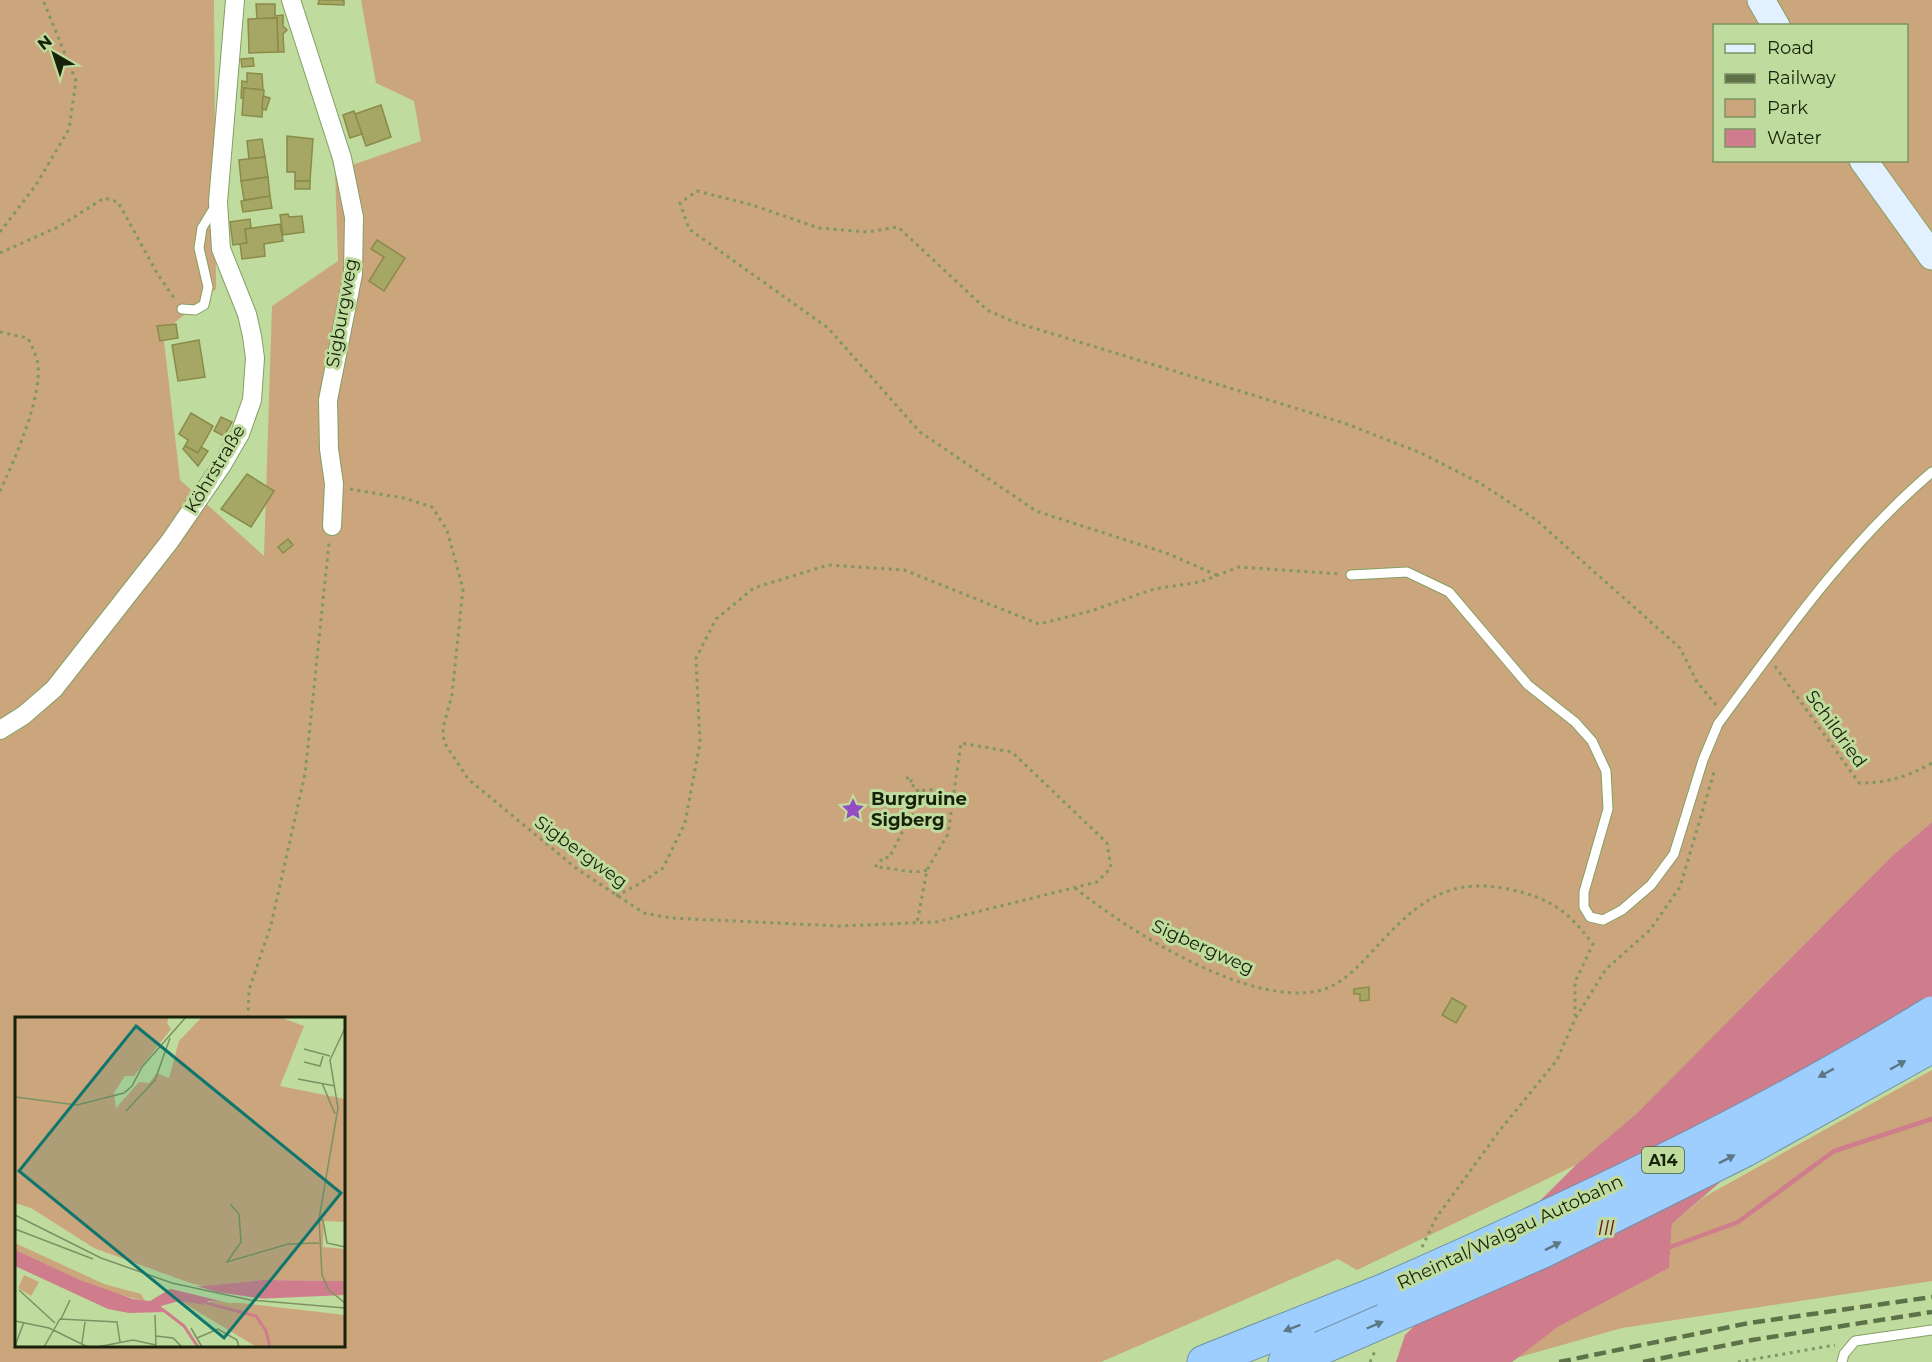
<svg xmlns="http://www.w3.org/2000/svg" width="1932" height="1362" viewBox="0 0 1932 1362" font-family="Montserrat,sans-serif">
	<rect width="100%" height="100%" fill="#bfdc9e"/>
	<g fill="#cba57b" fill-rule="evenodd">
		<path d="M0 0H214L216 289 163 332 180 480 264 556 272 306 338 261 335 171 421 141 414 101 376 83 361 0H1932V822L1891 857 1637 1113 1576 1165 1357 1270 1338 1259 1101 1362H0ZM1714 26H1906V160H1714ZM16 1018H344V1346H16Z"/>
		<path d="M1932 1070V1281L1622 1328 1516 1358 1558 1327 1669 1268 1672 1224 1704 1197Z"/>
	</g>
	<path fill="#cf7d8c" d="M1932 822V998L1672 1224 1669 1268 1558 1327 1512 1362H1396L1405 1335 1576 1165 1637 1113 1891 857Z"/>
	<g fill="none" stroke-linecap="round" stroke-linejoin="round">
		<path stroke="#cf7d8c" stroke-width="4.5" d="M1665 1249 1738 1222 1834 1151 1932 1119"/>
	</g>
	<g fill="#a7a765" stroke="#8b8b49" stroke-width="1.5">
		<path d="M319 0H344V5L318 4Z"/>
		<path d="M256 4H275V16L283 15V26L287 30 283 34 284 52H278L277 18 257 19Z"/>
		<path d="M277 18 278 52 249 53 248 19Z"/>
		<path d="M253 58 254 66 242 67 241 59Z"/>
		<path d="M247 73 262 74 263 90 244 88V98H241L242 81 247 82Z"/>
		<path d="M244 88 264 90 262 117 242 115Z"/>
		<path d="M263 96 270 98 266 110 262 109Z"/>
		<path d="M381 105 391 137 366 146 355 114Z"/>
		<path d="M354 111 362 134 350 138 343 115Z"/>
		<path d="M287 136 313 139 310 181H295V172H287Z"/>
		<path d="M262 139 265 157 249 159 247 141Z"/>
		<path d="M265 157 268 177 241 181 239 160Z"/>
		<path d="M268 177 270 196 244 200 241 181Z"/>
		<rect x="295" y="181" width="15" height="8"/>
		<path d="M270 196 272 208 243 212 241 201Z"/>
		<path d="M288 214 289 217 302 216 304 232 283 235 280 215Z"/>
		<path d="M250 219 251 228 245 229 247 243 233 245 230 222Z"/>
		<path d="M280 224 283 241 264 244 265 256 242 259 240 244 247 243 245 229Z"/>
		<path d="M377 240 405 258 384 291 369 281 384 257 371 249Z"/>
		<path d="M176 324 178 338 160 341 157 326Z"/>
		<path d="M199 340 205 377 178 381 172 345Z"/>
		<path d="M191 413 213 426 198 453 185 446 188 440 179 434Z"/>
		<path d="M221 417 232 422 224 436 214 431Z"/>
		<path d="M185 446 198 453 201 447 208 451 198 466 183 449Z"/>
		<path d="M247 474 274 491 251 527 221 509Z"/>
		<path d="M288 539 293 545 283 553 278 547Z"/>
		<path d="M1369 987V1000L1360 1001V994H1354V989Z"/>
		<path d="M1452 998 1466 1006 1456 1023 1442 1015Z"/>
	</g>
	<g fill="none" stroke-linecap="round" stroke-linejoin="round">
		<g stroke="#849f64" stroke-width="11">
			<g id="service">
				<path d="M182 309 195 310 204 305 208 287 199 248 202 228 216 205"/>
				<path d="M1351 575 1407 572 1449 592 1528 685 1575 722 1592 741 1606 771 1608 809 1584 892V907L1590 917 1603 920 1622 910 1651 885 1674 854 1703 760 1718 724C1783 636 1848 543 1932 472"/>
				<path d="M1842 1362 1844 1354 1855 1341 1932 1330"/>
			</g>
		</g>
		<g stroke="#849f64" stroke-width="20">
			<g id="minor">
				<path d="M291 0 342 158 354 217 353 274 328 400 329 449 334 484 332 526"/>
				<path d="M0 730 24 715 54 689 170 541 222 465 240 434 252 400 255 358 252 336 247 314 221 249 218 202 235 0"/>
			</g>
		</g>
		<g stroke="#849f64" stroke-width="29">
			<g id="secondary">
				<path d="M1761 0 1776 26"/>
				<path d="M1863 160 1932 256"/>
			</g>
		</g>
		<g stroke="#6f92a9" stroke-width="35">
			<g id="motorway">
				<path d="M1204 1362 1385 1290"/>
				<path d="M1285 1362 1321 1348"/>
			</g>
		</g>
		<g stroke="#809666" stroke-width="3" stroke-dasharray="3 4.5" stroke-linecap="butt">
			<path d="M0 232 36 185 69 129 76 81 43 0"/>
			<path d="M0 253 60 226 104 198 118 202 157 273 176 301"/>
			<path d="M0 332 28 338C31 345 35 352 37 360 45 392 14 461 0 491"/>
			<path d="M350 489 404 498 432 507 447 530 463 589 452 695 443 728 444 742 468 779 577 869 644 913 671 918 839 926 936 922 1097 882 1111 868 1107 843 1012 752 961 743 948 834 927 870 917 923"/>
			<path d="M1217 575 1166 553 1036 511 920 432 828 328 689 229 680 203 697 191 752 205 819 228 867 232 898 227 987 310 1014 322 1344 423 1421 453 1480 483 1535 519 1680 648 1697 682 1716 705"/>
			<path d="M1775 666 1859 783C1887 783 1907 777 1932 763"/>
			<path d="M906 778H912L910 785 917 787 918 794"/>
			<path d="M927 870C910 875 894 867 875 867L884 857 889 858 906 825 913 819C913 815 911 809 912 804 916 781 944 790 955 801"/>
			<path d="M1075 888C1129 931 1251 1009 1322 990 1341 984 1356 969 1369 955 1410 910 1442 875 1508 889 1550 898 1567 910 1593 944L1575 982V1016"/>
			<path d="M616 896 639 884 663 868 685 823 700 743 696 658 716 619 754 588 828 565 904 570 1039 624 1091 611 1154 589 1200 582 1239 567 1341 574"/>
			<path d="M248 1018 249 990 271 925 305 774 329 543"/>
			<path d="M1422 1247 1436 1218 1500 1130 1557 1060 1575 1019 1606 969 1650 930 1680 887 1714 772"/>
			<path d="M1370 1362 1375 1351"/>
			<path d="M1738 1362 1835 1345"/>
		</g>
		<use href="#service" stroke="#fff" stroke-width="9"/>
		<use href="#minor" stroke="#fff" stroke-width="18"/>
		<use href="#secondary" stroke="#e2f0ff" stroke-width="27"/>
		<use href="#motorway" stroke="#9ecefe" stroke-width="33"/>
		<g stroke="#5f7149" stroke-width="4.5" stroke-dasharray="12 6" stroke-linecap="butt">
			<path d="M1559 1362 1749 1323 1932 1297"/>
			<path d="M1643 1362 1752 1340 1932 1312"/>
		</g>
		<g stroke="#6f92a9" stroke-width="35" stroke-linecap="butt">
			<g id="motorway-bridge">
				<path d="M1385 1290C1571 1208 1759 1120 1932 1013"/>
				<path d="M1321 1348 1543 1251 1745 1150 1932 1046"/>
			</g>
		</g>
		<use href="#motorway-bridge" stroke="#9ecefe" stroke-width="33"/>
	</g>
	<defs><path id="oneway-solid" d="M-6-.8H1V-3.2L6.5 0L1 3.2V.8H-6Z" transform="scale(1.5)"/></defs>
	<g fill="#5b7884">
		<use href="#oneway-solid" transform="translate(1898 1065) rotate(-29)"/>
		<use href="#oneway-solid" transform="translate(1826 1073) rotate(151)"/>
		<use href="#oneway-solid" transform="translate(1727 1159) rotate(-27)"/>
		<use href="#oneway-solid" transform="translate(1553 1246) rotate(-27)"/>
		<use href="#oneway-solid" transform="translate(1375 1325) rotate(-23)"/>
		<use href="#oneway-solid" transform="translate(1292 1328) rotate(159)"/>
	</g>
	<defs>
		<g id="sight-bare" transform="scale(1.8)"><path d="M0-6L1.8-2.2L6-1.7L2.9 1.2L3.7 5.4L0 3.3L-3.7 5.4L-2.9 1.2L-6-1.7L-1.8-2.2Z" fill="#914dc1" stroke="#bfdc9e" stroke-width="2.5" paint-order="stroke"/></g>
	</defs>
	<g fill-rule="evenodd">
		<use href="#sight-bare" x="853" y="809"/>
	</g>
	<g text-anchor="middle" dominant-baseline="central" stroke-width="6" stroke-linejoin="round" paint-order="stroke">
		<rect fill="#bfdc9e" stroke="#4a5a36" stroke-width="1.5" x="1642" y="1147" width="42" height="26" rx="4.5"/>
		<g font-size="16" font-weight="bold" fill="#18220a">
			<text x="1663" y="1160">A14</text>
		</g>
		<g font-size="18" fill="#18220a" stroke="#bfdc9e">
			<text transform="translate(342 313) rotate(-80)">Sigburgweg</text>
			<text transform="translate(215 469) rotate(-59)">Köhrstraße</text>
			<text transform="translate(1836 729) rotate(54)">Schildried</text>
			<text transform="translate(581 852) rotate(36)">Sigbergweg</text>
			<text transform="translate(1203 947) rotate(24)">Sigbergweg</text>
			<text transform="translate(1510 1232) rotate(-25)">Rheintal/Walgau Autobahn</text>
		</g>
		<g font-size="18" font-weight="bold" fill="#18220a" stroke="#bfdc9e" text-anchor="start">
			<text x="871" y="799">Burgruine<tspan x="871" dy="21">Sigberg</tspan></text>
		</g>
		<g font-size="20" font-style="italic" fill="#751131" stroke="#bfdc9e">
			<text x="1606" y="1228">Ill</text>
		</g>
	</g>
	<g transform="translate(15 1017)">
		<rect width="330" height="330" fill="#bfdc9e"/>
		<path d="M0 0H154L152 6 156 12 119 59H110L99 76 101 91 124 65 134 66 142 56 154 61 164 24 187 0H264L289 9 265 69 330 82V205L309 204 308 230 330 232V264L248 263 188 269 175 266 79 231 16 191 0 186ZM0 226 89 267 126 277 130 284 90 274 6 237 0 233ZM9 258 24 265 16 279 3 271ZM199 283 330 298V330H242L165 284 189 288Z" fill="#cba57b"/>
		<path d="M0 233 65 263 118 282 135 284 155 272 248 263 330 264V278L193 284 189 288 164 284 146 289 150 295 114 296 93 292 0 249Z" fill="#cf7d8c"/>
		<path d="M174 267 202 275 262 284 214 286 152 271Z" fill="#bfdc9e"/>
		<path fill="none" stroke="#cf7d8c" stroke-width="3" d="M191 286 241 299 251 314 255 330M147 292 169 309 183 330"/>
		<path fill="none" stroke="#7c9263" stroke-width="1.5" d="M330 11 315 43 323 91 304 202 307 258 314 273 330 286M289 32 315 39M289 45 305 49 308 39M283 62 320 69M307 66 320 97M0 80 62 88 109 76 117 69 127 50 171 0M111 94 140 63 155 21M215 187 224 197 226 225 212 245 273 227 304 226M0 198 86 241 157 266 235 283 330 291M304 202 308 203 312 226 330 230M0 212 78 242M4 273 40 306M140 298 141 330M46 302 55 283M0 304 34 311 73 330M176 311 187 330M141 319 158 321 167 330M182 321 203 312 222 323 224 330M67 326 70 305M0 329 9 305M29 330 45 302 102 305 105 325M82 330 118 323 141 328"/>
		<path fill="#0f766e" fill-opacity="0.15" stroke="#0f766e" stroke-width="3" d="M121 9 326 176 209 321 4 154Z"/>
		<rect width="330" height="330" fill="none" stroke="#18220a" stroke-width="3"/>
	</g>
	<rect x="1713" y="24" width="195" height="138" fill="#bfdc9e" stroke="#7c9263" stroke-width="1.5"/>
	<rect x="1725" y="44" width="30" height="9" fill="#e2f0ff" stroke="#7c9263" stroke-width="1.5"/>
	<text x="1767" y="54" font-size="18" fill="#18220a">Road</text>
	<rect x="1725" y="74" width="30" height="9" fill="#5f7149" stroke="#7c9263" stroke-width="1.5"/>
	<text x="1767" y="84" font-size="18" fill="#18220a">Railway</text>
	<rect x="1725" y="99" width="30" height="18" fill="#cba57b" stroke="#7c9263" stroke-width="1.5"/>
	<text x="1767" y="114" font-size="18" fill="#18220a">Park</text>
	<rect x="1725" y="129" width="30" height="18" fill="#cf7d8c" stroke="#7c9263" stroke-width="1.5"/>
	<text x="1767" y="144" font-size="18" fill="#18220a">Water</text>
	<g transform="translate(54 54) rotate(321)" stroke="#bfdc9e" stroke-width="4.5" paint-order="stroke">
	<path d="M0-4.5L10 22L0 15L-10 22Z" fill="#18220a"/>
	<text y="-9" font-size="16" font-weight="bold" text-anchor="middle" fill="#18220a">N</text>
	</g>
</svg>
